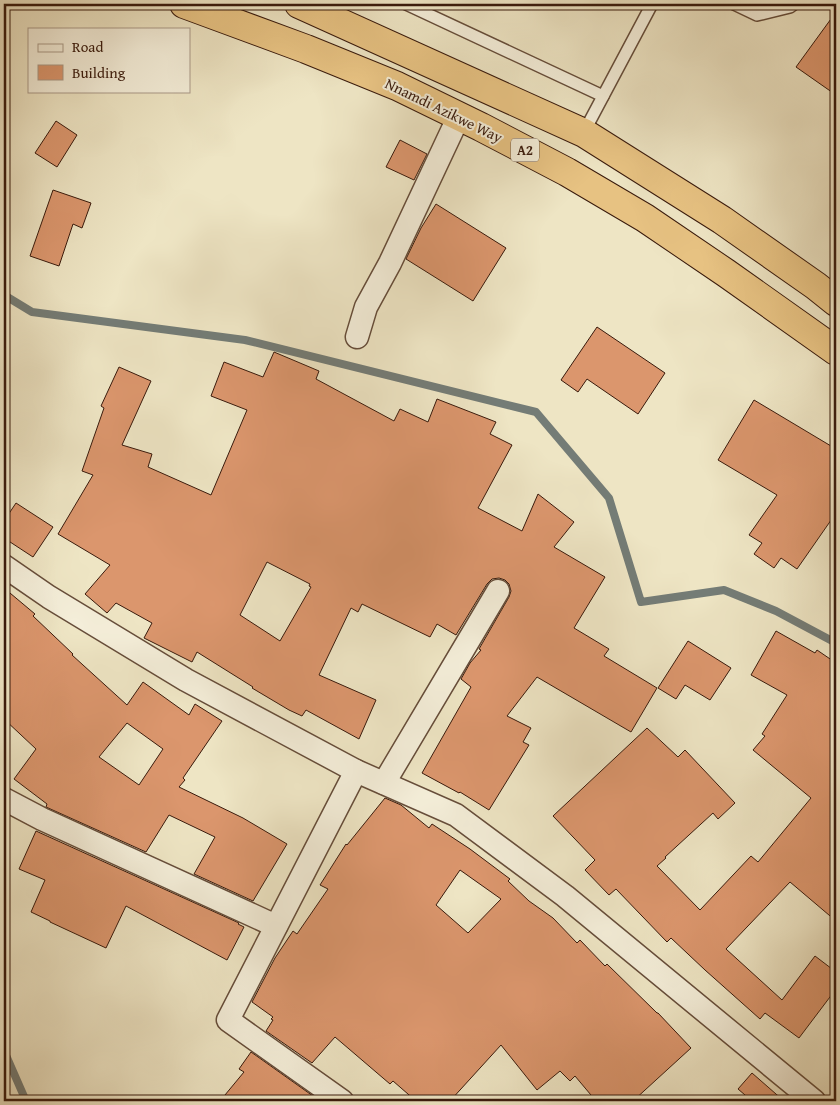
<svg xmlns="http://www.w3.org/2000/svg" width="840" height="1105" viewBox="0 0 840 1105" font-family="'Gentium Book Plus',serif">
	<rect width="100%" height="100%" fill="#eee5c4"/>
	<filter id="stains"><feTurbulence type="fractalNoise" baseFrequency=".004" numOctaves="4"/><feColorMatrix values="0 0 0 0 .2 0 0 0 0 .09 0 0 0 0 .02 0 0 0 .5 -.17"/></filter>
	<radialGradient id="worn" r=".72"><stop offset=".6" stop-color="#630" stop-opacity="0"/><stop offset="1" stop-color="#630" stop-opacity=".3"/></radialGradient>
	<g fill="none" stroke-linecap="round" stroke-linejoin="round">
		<g stroke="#747c76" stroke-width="8">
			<path d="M4 295 32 312 245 340 536 412 609 498 641 602 724 590 776 611 836 643"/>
			<path d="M4 1046 5 1053 26 1101"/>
		</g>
	</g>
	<g fill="#db966d" stroke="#391a0c" fill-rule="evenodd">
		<path d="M836 12V95L796 67Z"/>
		<path d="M56 121 77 135 57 167 35 153Z"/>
		<path d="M400 140 427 154 414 180 386 167Z"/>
		<path d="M53 190 91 203 82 228 73 224 59 266 30 256Z"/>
		<path d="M436 204 506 248 473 301 406 259 421 228Z"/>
		<path d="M597 327 665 373 638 414 587 379 578 392 561 380Z"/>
		<path d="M274 352 319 371 316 379 394 421 400 409 428 422 437 399 496 422 490 434 512 445 478 508 522 531 538 494 574 522 554 547 605 577 574 628 609 649 604 656 657 688 631 732 537 677 507 716 531 728 523 742 529 745 489 810 460 792 459 793 422 773 471 687 461 679 470 663 481 650 479 649 509 597 511 591 509 584 505 580 499 578 492 579 487 584 456 635 437 624 430 637 362 604 358 612 351 608 319 675 376 700 359 739 306 710 302 716 289 710 252 688 253 687 197 652 192 662 144 638 152 623 116 603 107 613 85 594 110 565 58 534 93 475 82 471 104 408 101 406 119 367 151 381 122 445 152 454 148 467 211 495 247 410 211 396 224 362 263 377ZM267 562 310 584 309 586 311 587 280 641 240 615Z"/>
		<path d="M754 400 836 449V513L797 569 781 558 774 568 754 554 762 543 749 535 777 495 718 460Z"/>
		<path d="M16 503 53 527 33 557 4 538V521Z"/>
		<path d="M4 588 35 614 33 616 73 654 72 655 127 705 143 682 189 715 195 704 222 721 183 778 185 780 179 787 243 818 287 844 253 901 194 874 215 837 169 815 146 852 46 807 47 804 14 779 36 749 4 719ZM127 723 163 749 139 785 99 757Z"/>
		<path d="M776 631 815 653 817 650 836 663V921L790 882 726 949 782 1000 815 956 836 972V989L799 1038 765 1013 760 1019 705 970 671 938 667 942 616 889 609 895 585 870 595 860 553 816 647 728 678 757 685 750 735 803 718 819 713 813 665 857 666 858 657 866 700 910 751 856 758 862 811 798 753 750 765 736 762 734 787 695 751 675Z"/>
		<path d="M688 641 731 668 710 700 685 685 676 699 658 688Z"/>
		<path d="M385 798 401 805 429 828 432 824 470 849 510 879 508 881 529 901 553 918 577 943 580 940 605 966 607 964 657 1013H658L691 1048 633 1101H596L575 1076 570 1081 560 1071 537 1090 501 1045 450 1101H416L393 1081 390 1084 335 1037 312 1063 266 1031 273 1020 271 1019 273 1017 252 1002 275 958 293 931 297 934 328 889 320 885 346 844 347 845ZM460 870 501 899 468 933 436 905Z"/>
		<path d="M36 831 239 923 238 924 244 927 227 960 126 906 106 948 50 922V921L31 912 45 880 19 869Z"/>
		<path d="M251 1052 320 1101H220L244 1072 239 1069Z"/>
		<path d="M752 1073 784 1101H752L738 1089Z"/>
	</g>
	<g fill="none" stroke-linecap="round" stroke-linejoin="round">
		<g stroke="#664d3a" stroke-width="14">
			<g id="lane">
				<path d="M406 4 603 96"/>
				<path d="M734 4 757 15 790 7 794 4"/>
				<path d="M584 132 652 4"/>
			</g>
		</g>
		<g stroke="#664d3a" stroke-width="25">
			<g id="street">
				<path d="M357 337 366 307 390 263 459 116"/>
				<path d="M4 566 49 597 186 680 356 771 456 815 565 896 814 1101"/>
				<path d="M384 783 498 591"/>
				<path d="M4 799 42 819 276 926"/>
				<path d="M342 1101 228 1020 356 771"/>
			</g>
		</g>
		<g stroke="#391a0c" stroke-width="30">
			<g id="highway">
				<path d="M184 4 306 49 397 86 481 127 567 172 645 218 726 273 836 351"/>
				<path d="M299 4 584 133 722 220 816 286 836 302"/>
			</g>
		</g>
		<use href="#lane" stroke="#f4eed9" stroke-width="11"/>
		<use href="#street" stroke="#f4eed9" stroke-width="22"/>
		<use href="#highway" stroke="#e7c282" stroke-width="28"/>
	</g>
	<g text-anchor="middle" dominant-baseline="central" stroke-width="4" stroke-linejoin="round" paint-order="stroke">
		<rect fill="#f4eed9" stroke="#715a4a" stroke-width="1" x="511" y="138.5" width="28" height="23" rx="4"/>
		<g font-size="14" font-weight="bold" fill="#391a0c">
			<text x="525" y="150">A2</text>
		</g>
		<g font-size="15" fill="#391a0c" stroke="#f4eed9">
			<text transform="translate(444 110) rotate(26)">Nnamdi Azikwe Way</text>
		</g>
	</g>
	<rect width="840" height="1105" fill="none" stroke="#eee5c4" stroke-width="20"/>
	<rect x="5" y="5" width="830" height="1095" fill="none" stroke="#391a0c" stroke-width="2.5"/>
	<rect x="10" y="10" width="820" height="1085" fill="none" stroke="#391a0c"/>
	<rect x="28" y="28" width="162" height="65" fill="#f4eed9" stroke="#a99987"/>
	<rect x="38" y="44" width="25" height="8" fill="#f4eed9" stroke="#a99987"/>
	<text x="72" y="52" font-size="15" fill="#391a0c">Road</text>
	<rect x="38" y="65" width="25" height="15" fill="#db966d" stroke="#a99987"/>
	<text x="72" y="78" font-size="15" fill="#391a0c">Building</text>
	<rect width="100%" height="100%" filter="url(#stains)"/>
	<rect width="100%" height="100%" fill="url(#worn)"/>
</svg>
